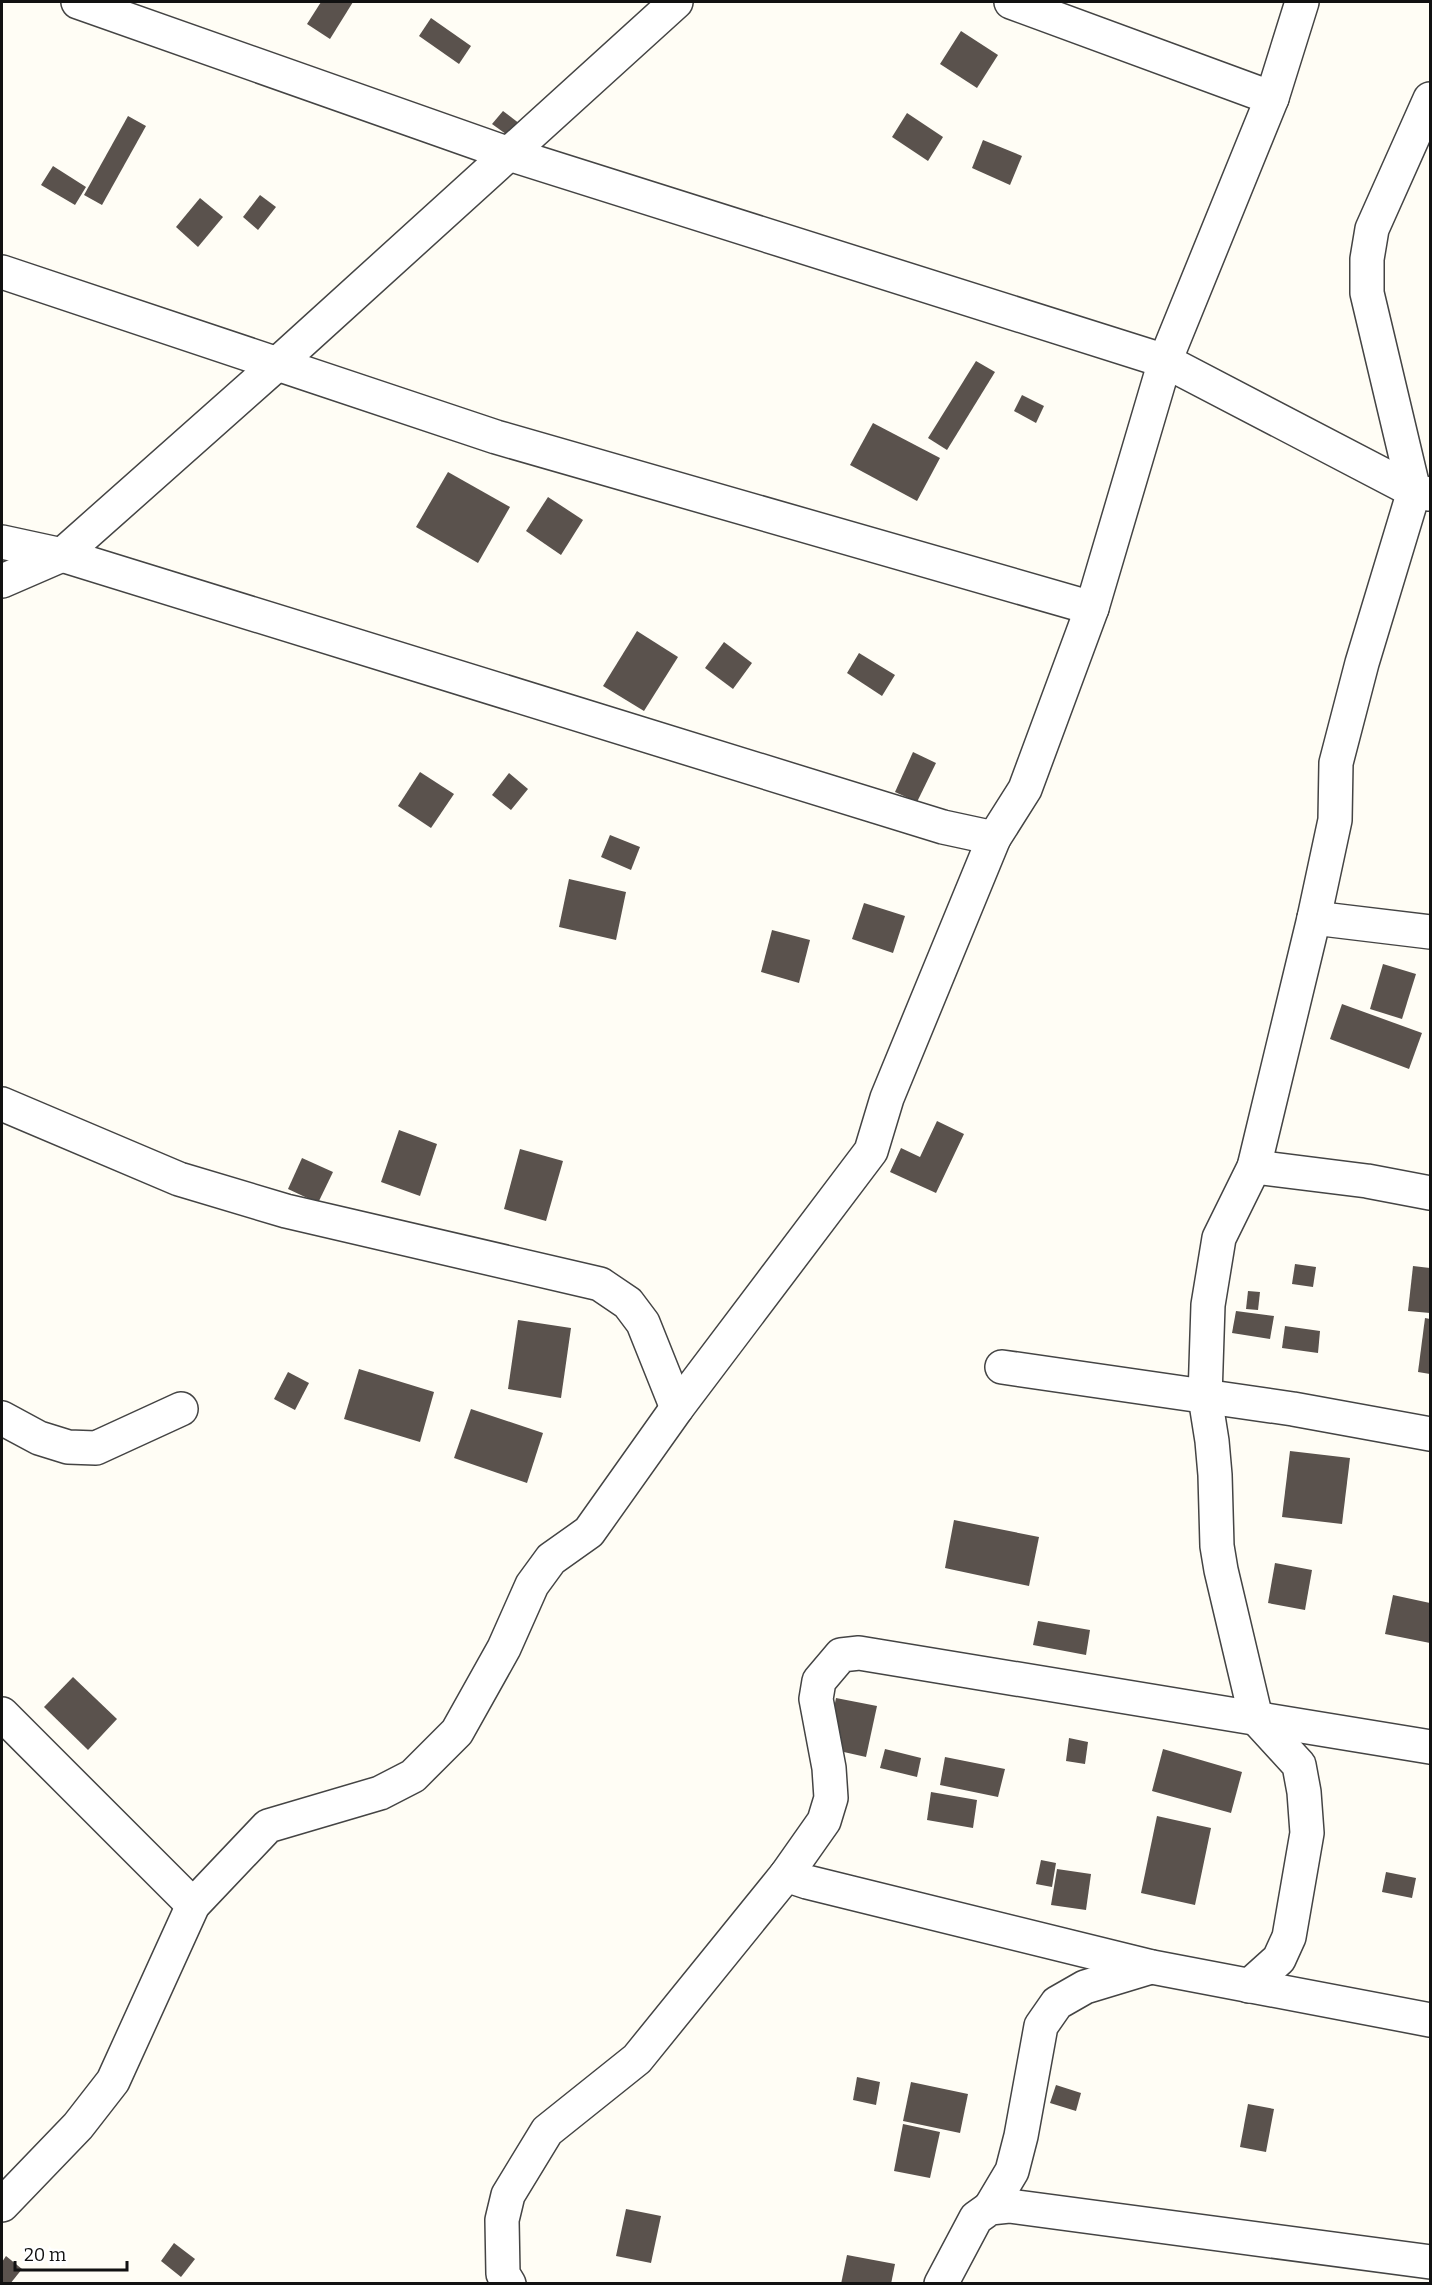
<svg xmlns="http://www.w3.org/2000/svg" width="1432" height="2285" viewBox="0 0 1432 2285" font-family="Bitter,serif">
	<rect width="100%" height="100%" fill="#fffdf5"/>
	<g fill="#5a524d">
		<path d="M321 2H353L330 39 307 24Z"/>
		<path d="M431 18 471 46 459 64 419 36Z"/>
		<path d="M961 31 998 55 977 88 940 64Z"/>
		<path d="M503 111 520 124 510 137 492 124Z"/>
		<path d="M907 113 943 137 928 161 892 137Z"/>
		<path d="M128 116 146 126 102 205 84 195Z"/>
		<path d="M983 140 1022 156 1010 185 972 168Z"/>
		<path d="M53 166 86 187 75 205 41 185Z"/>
		<path d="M260 195 276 207 258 230 243 217Z"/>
		<path d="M200 198 223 217 198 247 176 227Z"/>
		<path d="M976 361 995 372 947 450 928 438Z"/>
		<path d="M1022 395 1044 406 1036 423 1014 411Z"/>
		<path d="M873 423 940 458 917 501 850 465Z"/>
		<path d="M448 472 510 507 478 563 416 527Z"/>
		<path d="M548 497 583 520 561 555 526 531Z"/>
		<path d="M637 631 678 657 644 711 603 686Z"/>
		<path d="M724 642 752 663 733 689 705 668Z"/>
		<path d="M859 653 895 675 882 696 847 673Z"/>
		<path d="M913 752 936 763 917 802 895 792Z"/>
		<path d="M420 772 454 794 431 828 398 806Z"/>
		<path d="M509 773 528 789 511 810 492 795Z"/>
		<path d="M610 835 640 847 631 870 601 857Z"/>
		<path d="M569 879 626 892 616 940 559 927Z"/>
		<path d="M864 903 905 916 893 953 852 939Z"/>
		<path d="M772 930 810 940 799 983 761 972Z"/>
		<path d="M1383 964 1416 974 1402 1019 1370 1009Z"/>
		<path d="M1342 1004 1422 1033 1409 1069 1330 1039Z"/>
		<path d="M937 1121 964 1134 936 1193 890 1172 901 1148 920 1157Z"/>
		<path d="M399 1130 437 1144 420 1196 381 1182Z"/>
		<path d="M520 1149 563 1161 546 1221 504 1209Z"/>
		<path d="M302 1158 333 1172 318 1203 288 1189Z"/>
		<path d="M1295 1264 1316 1267 1313 1287 1292 1284Z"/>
		<path d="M1413 1266 1430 1268V1313L1408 1311Z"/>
		<path d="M1248 1291 1260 1292 1258 1310 1246 1309Z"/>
		<path d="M1236 1311 1274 1316 1270 1339 1232 1333Z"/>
		<path d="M1425 1318 1430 1319V1374L1418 1372Z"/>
		<path d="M518 1320 571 1328 561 1398 508 1389Z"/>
		<path d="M1285 1326 1320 1331 1318 1353 1282 1348Z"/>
		<path d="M359 1369 434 1392 420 1442 344 1419Z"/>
		<path d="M288 1372 309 1383 295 1410 274 1399Z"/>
		<path d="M471 1409 543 1433 527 1483 454 1458Z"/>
		<path d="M1290 1451 1350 1458 1342 1524 1282 1517Z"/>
		<path d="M954 1520 1039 1537 1029 1586 945 1568Z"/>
		<path d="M1275 1563 1312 1570 1305 1610 1268 1603Z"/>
		<path d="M1393 1595 1430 1603V1643L1385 1634Z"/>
		<path d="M1038 1621 1090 1630 1086 1655 1033 1645Z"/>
		<path d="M73 1677 117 1719 88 1750 44 1707Z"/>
		<path d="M836 1698 877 1706 866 1757 826 1748Z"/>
		<path d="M1069 1738 1088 1742 1085 1764 1066 1761Z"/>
		<path d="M885 1749 921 1758 917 1777 880 1768Z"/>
		<path d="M1163 1749 1242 1772 1231 1813 1152 1791Z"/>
		<path d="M945 1757 1005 1769 998 1797 940 1785Z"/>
		<path d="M931 1792 977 1800 973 1828 927 1820Z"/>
		<path d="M1157 1816 1211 1828 1195 1905 1141 1893Z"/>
		<path d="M1041 1860 1056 1863 1052 1887 1036 1884Z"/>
		<path d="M1057 1869 1091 1874 1086 1910 1051 1905Z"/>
		<path d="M1386 1872 1416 1878 1412 1898 1382 1892Z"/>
		<path d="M857 2077 880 2082 876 2105 853 2100Z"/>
		<path d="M911 2082 968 2094 960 2133 903 2121Z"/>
		<path d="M1056 2085 1081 2093 1076 2111 1050 2103Z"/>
		<path d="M1248 2104 1274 2109 1266 2152 1240 2147Z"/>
		<path d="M903 2124 940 2132 930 2178 894 2171Z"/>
		<path d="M626 2209 661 2216 651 2263 616 2256Z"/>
		<path d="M174 2243 195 2259 181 2277 161 2261Z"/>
		<path d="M847 2255 895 2264 891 2284H841Z"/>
		<path d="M6 2256 22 2269 10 2284H2V2262Z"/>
	</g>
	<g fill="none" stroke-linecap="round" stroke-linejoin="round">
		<g stroke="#444" stroke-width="36">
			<g id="minor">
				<path d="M78 2 509 154 1165 361 1414 491 1429 494"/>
				<path d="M1011 2 1272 98"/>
				<path d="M2 272 496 437 1092 608"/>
				<path d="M2 542 62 555 943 827 994 838"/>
				<path d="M2 581 62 555 276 365 676 2"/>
				<path d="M1314 918 1430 932"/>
				<path d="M2 1104 179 1179 286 1211 600 1284 628 1303 643 1323 677 1408"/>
				<path d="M1254 1167 1367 1181 1430 1193"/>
				<path d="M1002 1367 1293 1409 1430 1434"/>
				<path d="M2 1418 39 1438 68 1447 96 1448 181 1409"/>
				<path d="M2 1714 193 1905"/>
				<path d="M786 1875 807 1882 1152 1967 1430 2020"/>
				<path d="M1249 1986 1279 1959 1289 1937 1307 1833 1304 1792 1299 1765 1256 1718 1221 1570 1217 1546 1215 1475 1212 1441 1205 1397 1208 1305 1219 1238 1254 1167 1314 918 1335 820 1336 763 1362 663 1414 491 1367 293V259L1372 229 1430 99"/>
				<path d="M2 2205 78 2126 113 2081 193 1905 268 1826 380 1793 413 1776 457 1732 504 1648 532 1585 551 1559 589 1532 677 1408 871 1151 887 1098 994 838 1025 789 1092 608 1165 361 1272 98 1302 2"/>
				<path d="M990 2208 1012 2171 1021 2136 1041 2026 1057 2003 1085 1987 1151 1967"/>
				<path d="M509 2284 503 2274 502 2220 508 2195 547 2131 637 2059 786 1875 824 1821 831 1798 829 1768 816 1699 819 1681 841 1655 859 1653 1430 1747"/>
				<path d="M941 2284 976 2218 990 2208 1009 2206 1430 2262"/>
			</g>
		</g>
		<use href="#minor" stroke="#fff" stroke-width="33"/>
	</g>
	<rect width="1432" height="2285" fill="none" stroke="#111111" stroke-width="6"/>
	<path d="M15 2261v9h112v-9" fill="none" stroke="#111111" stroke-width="3"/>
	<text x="24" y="2261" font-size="18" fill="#111111" stroke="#ffffff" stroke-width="4.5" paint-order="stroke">20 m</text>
</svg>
